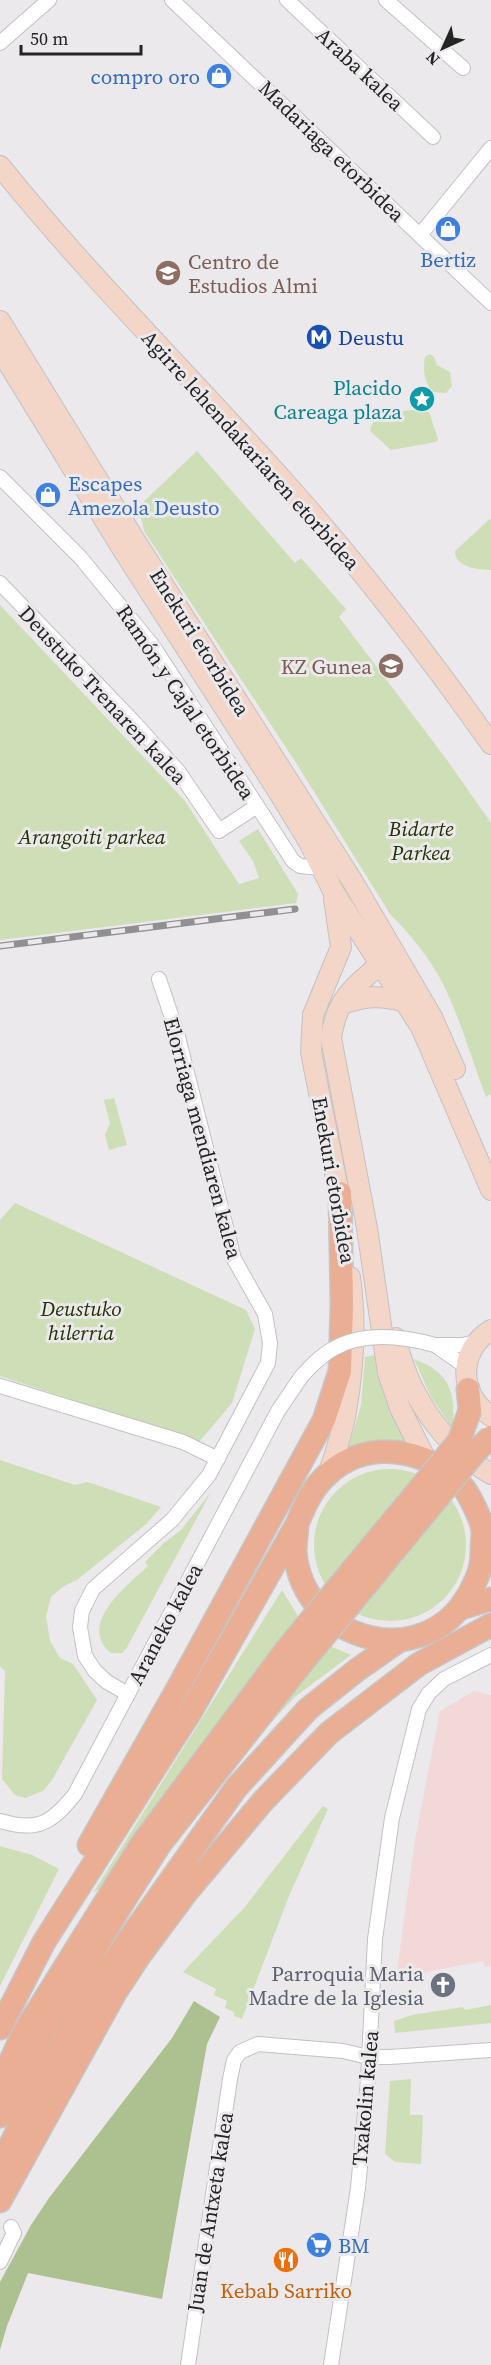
<svg xmlns="http://www.w3.org/2000/svg" width="491" height="2365" viewBox="0 0 491 2365" font-family="'Source Serif 4',serif">
	<rect width="100%" height="100%" fill="#ebe9eb"/>
	<path fill="#f3d8d8" d="M474 1691 491 1695V1966L485 1967 483 1961 396 1978 415 1840 440 1711Z"/>
	<g fill="#cedeb7">
		<path d="M430 354 434 357 437 365 450 372 452 386 446 393 433 392C424 383 423 369 425 357Z"/>
		<path d="M411 410 429 412 438 439 436 442 391 450 370 431C375 410 392 413 411 410Z"/>
		<path d="M197 451 295 563 301 558 346 609 339 617 447 760 491 823V1094L486 1097C472 1060 460 1018 443 984 430 958 410 934 390 914L298 766 144 531 139 506Z"/>
		<path d="M491 518V570C478 570 455 567 455 551Z"/>
		<path d="M0 605 185 801 239 884 259 878 253 861 239 841 258 829 298 894 296 903 0 940Z"/>
		<path d="M114 1098 127 1145 109 1150 105 1135 110 1123 104 1100Z"/>
		<path d="M15 1203 246 1310 255 1329 232 1403 199 1442 0 1376V1220Z"/>
		<path d="M375 1355C380 1388 390 1413 406 1442H382L348 1449 361 1405 365 1357Z"/>
		<path d="M414 1359C451 1373 455 1392 453 1429L431 1397Z"/>
		<path d="M0 1460 75 1485 88 1482 161 1507 146 1524 77 1580 64 1586 51 1597 46 1616 50 1641 60 1658 73 1664 97 1700 52 1780 43 1791 25 1798 15 1795 2 1779 5 1671 0 1666Z"/>
		<circle cx="390" cy="1545" r="76"/>
		<path d="M211 1492 126 1649 122 1653H111C76 1624 128 1585 148 1566L145 1562 164 1543 181 1530Z"/>
		<path d="M282 1590 301 1621C231 1708 161 1795 99 1889L93 1893Z"/>
		<path d="M328 1645 351 1655 296 1696 242 1753Z"/>
		<path d="M323 1806 328 1809 289 1896 242 2019 234 2016V2012L225 2008 227 2001 214 1995 216 1989 183 1972 244 1908Z"/>
		<path d="M0 1846 32 1855 59 1869 0 1986Z"/>
		<path d="M491 2005V2023L395 2033 394 2021 412 2015 463 2007 465 2010Z"/>
		<path d="M411 2079 410 2115H423L421 2164 395 2162 385 2154 390 2081Z"/>
	</g>
	<path fill="#adc090" d="M194 2001 220 2017 207 2044 162 2299 28 2273 7 2326 0 2350V2282L31 2225 49 2198 172 2038Z"/>
	<g fill="none" stroke-linecap="round" stroke-linejoin="round">
		<g stroke="#c3c1c3" stroke-width="16">
			<g id="street">
				<path d="M172 0 491 303"/>
				<path d="M287 0 433 137"/>
				<path d="M386 0 463 68"/>
				<path d="M0 43 49 0"/>
				<path d="M420 235 491 148"/>
				<path d="M0 477 80 557 153 646 293 861 300 866 321 868"/>
				<path d="M0 583 132 720 178 771 219 831 257 806"/>
				<path d="M435 1345H462L476 1342"/>
				<path d="M435 1345 465 1366"/>
				<path d="M0 1386 183 1442 218 1459"/>
				<path d="M128 1694 107 1682 95 1671 85 1656 80 1627 82 1611 93 1589 172 1520 209 1475 268 1363 270 1343 265 1314 234 1259 177 1033 159 979"/>
				<path d="M0 1821C37 1832 51 1824 75 1794L278 1411 301 1377"/>
				<path d="M0 2262 14 2233 11 2227"/>
				<path d="M188 2365 230 2079 234 2060 240 2052 258 2044 343 2051 368 2057H390L491 2050"/>
				<path d="M331 2365 358 2188 368 2080 375 1939 392 1818 419 1709 429 1693 444 1679 491 1655"/>
			</g>
		</g>
		<g stroke="#c3c1c3" stroke-width="22">
			<g id="secondary">
				<path d="M0 166C90 278 193 379 289 487 361 568 428 655 491 744"/>
				<path d="M0 321 136 542 353 882 432 1017 455 1069"/>
				<path d="M0 350 123 550 278 791 309 842 333 891 421 1027 491 1190"/>
				<path d="M334 899 341 947 313 1015 311 1052 342 1209"/>
				<path d="M384 954C378 970 363 977 352 990 339 1004 334 1019 331 1038L367 1228 388 1373 400 1408 425 1458"/>
				<path d="M342 1004C366 996 379 995 403 1001"/>
				<path d="M491 1330C458 1350 458 1395 491 1416"/>
				<path d="M396 1338C407 1393 442 1445 491 1474"/>
				<path d="M329 1473C335 1453 343 1432 346 1411 354 1366 356 1321 350 1277"/>
			</g>
		</g>
		<g stroke="#c6c6c6" stroke-width="25">
			<g id="primary">
				<path d="M468 1389 470 1410"/>
				<path d="M461 1608 491 1599"/>
				<path d="M89 1845 178 1688 324 1420 340 1371 342 1304 340 1193"/>
				<path d="M0 2028 44 1942 191 1711 297 1524C305 1505 312 1488 328 1474 367 1438 429 1448 462 1486 468 1492 480 1517 482 1526 484 1533 482 1542 482 1549 482 1568 479 1575 470 1592 426 1675 302 1643 295 1551 295 1543 297 1533 297 1524"/>
				<path d="M0 2084 23 2034 141 1845 286 1650"/>
				<path d="M0 2116 44 2032 125 1899 160 1844 302 1663"/>
				<path d="M0 2167 40 2083 105 1973 236 1788 308 1709 357 1670 400 1640"/>
				<path d="M0 2201 115 1993 140 1955 186 1893 264 1800 329 1733 419 1664 491 1625"/>
			</g>
		</g>
		<use href="#street" stroke="#fff" stroke-width="14"/>
		<use href="#secondary" stroke="#f4d6c9" stroke-width="20"/>
		<use href="#primary" stroke="#e9ae93" stroke-width="22"/>
		<g stroke="#908f91" stroke-width="7">
			<path id="rail" d="M0 946 295 909"/>
		</g>
		<use href="#rail" stroke="#ebe9eb" stroke-width="4.5" stroke-dasharray="14" stroke-linecap="butt"/>
		<g stroke="#c3c1c3" stroke-width="16" stroke-linecap="butt">
			<path id="street-bridge" d="M301 1377C310 1367 320 1356 333 1349 364 1331 402 1336 435 1345"/>
		</g>
		<g stroke="#c6c6c6" stroke-width="25" stroke-linecap="butt">
			<g id="primary-bridge">
				<path d="M286 1650 459 1441 470 1410"/>
				<path d="M302 1663 477 1450 491 1437"/>
			</g>
		</g>
		<use href="#street-bridge" stroke="#fff" stroke-width="14"/>
		<use href="#primary-bridge" stroke="#e9ae93" stroke-width="22"/>
	</g>
	<defs>
		<g id="shop-disc" transform="scale(1.35)"><circle r="9.5" fill="#3f7fe0" stroke="#ebe9eb"/><path d="M-5-2.5h2.3a2.7 3.5 0 0 1 5.4 0H5L5.5 6h-11ZM-1.5-2.5h3a1.5 2.3 0 0 0-3 0Z" fill="#fff"/></g>
		<g id="university-disc" transform="scale(1.35)"><circle r="9.5" fill="#8d6e63" stroke="#ebe9eb"/><path d="M0-5L7-2L0 1L-7-2ZM-4 1L0 2.5L4 1V4Q0 6-4 4Z" fill="#fff"/></g>
		<g id="metro-disc" transform="scale(1.35)"><circle r="9.5" fill="#1a4fb4" stroke="#ebe9eb"/><path d="M-5.5 5V-5H-3L0 0L3-5H5.5V5H3V-.5L0 4L-3-.5V5Z" fill="#fff"/></g>
		<g id="sight-disc" transform="scale(1.35)"><circle r="9.5" fill="#0f9aa8" stroke="#ebe9eb"/><path d="M0-6L1.8-2.2L6-1.7L2.9 1.2L3.7 5.4L0 3.3L-3.7 5.4L-2.9 1.2L-6-1.7L-1.8-2.2Z" fill="#fff"/></g>
		<g id="school-disc" transform="scale(1.35)"><circle r="9.5" fill="#8d6e63" stroke="#ebe9eb"/><path d="M0-5L7-2L0 1L-7-2ZM-4 1L0 2.5L4 1V4Q0 6-4 4Z" fill="#fff"/></g>
		<g id="church-disc" transform="scale(1.35)"><circle r="9.5" fill="#6b7280" stroke="#ebe9eb"/><path d="M-1.2-6h2.4v3.5h3.3v2.4h-3.3V6h-2.4V-.1h-3.3v-2.4h3.3Z" fill="#fff"/></g>
		<g id="supermarket-disc" transform="scale(1.35)"><circle r="9.5" fill="#3f7fe0" stroke="#ebe9eb"/><path d="M-6-5.5h2.5l.6 2H6L4.5 2H-2.5L-4.4-4H-6ZM-1.5 3.2a1.3 1.3 0 1 0 .1 0ZM3 3.2a1.3 1.3 0 1 0 .1 0Z" fill="#fff"/></g>
		<g id="restaurant-disc" transform="scale(1.35)"><circle r="9.5" fill="#e8710a" stroke="#ebe9eb"/><path d="M-5-6h1v4h1v-4h1v4h1v-4h1v5L-1.5 .5V6h-2V.5L-5-1ZM5-6V6H3V1.5H1.5Q1.5-4 5-6Z" fill="#fff"/></g>
	</defs>
	<g fill-rule="evenodd">
		<use href="#shop-disc" x="219" y="76"/>
		<use href="#shop-disc" x="448" y="229"/>
		<use href="#university-disc" x="168" y="273"/>
		<use href="#metro-disc" x="319" y="337"/>
		<use href="#sight-disc" x="422" y="399"/>
		<use href="#shop-disc" x="48" y="495"/>
		<use href="#school-disc" x="391" y="666"/>
		<use href="#church-disc" x="443" y="1985"/>
		<use href="#supermarket-disc" x="319" y="2245"/>
		<use href="#restaurant-disc" x="286" y="2260"/>
	</g>
	<g text-anchor="middle" dominant-baseline="central" stroke-width="6" stroke-linejoin="round" paint-order="stroke">
		<g font-size="21" fill="#242425" stroke="#ebe9eb">
			<text transform="translate(360 69) rotate(43)">Araba kalea</text>
			<text transform="translate(332 151) rotate(44)">Madariaga etorbidea</text>
			<text transform="translate(251 450) rotate(48)">Agirre lehendakariaren etorbidea</text>
			<text transform="translate(200 642) rotate(58)">Enekuri etorbidea</text>
			<text transform="translate(103 695) rotate(47)">Deustuko Trenaren kalea</text>
			<text transform="translate(186 702) rotate(56)">Ramón y Cajal etorbidea</text>
			<text transform="translate(203 1138) rotate(75)">Elorriaga mendiaren kalea</text>
			<text transform="translate(334 1180) rotate(80)">Enekuri etorbidea</text>
			<text transform="translate(165 1624) rotate(-62)">Araneko kalea</text>
			<text transform="translate(365 2098) rotate(-85)">Txakolin kalea</text>
			<text transform="translate(210 2212) rotate(-81)">Juan de Antxeta kalea</text>
		</g>
		<g font-size="21" fill="#366cbe" stroke="#ebe9eb" text-anchor="start">
			<text x="200" y="76" text-anchor="end">compro oro</text>
			<text x="448" y="259" text-anchor="middle">Bertiz</text>
			<text x="68" y="483">Escapes<tspan x="68" dy="24">Amezola Deusto</tspan></text>
			<text x="338" y="2245">BM</text>
		</g>
		<g font-size="21" fill="#785e54" stroke="#ebe9eb" text-anchor="start">
			<text x="188" y="261">Centro de<tspan x="188" dy="24">Estudios Almi</tspan></text>
			<text x="372" y="666" text-anchor="end">KZ Gunea</text>
		</g>
		<g font-size="21" fill="#164399" stroke="#ebe9eb" text-anchor="start">
			<text x="338" y="337">Deustu</text>
		</g>
		<g font-size="21" fill="#0d838f" stroke="#ebe9eb" text-anchor="end">
			<text x="402" y="387">Placido<tspan x="402" dy="24">Careaga plaza</tspan></text>
		</g>
		<g font-size="21" font-style="italic" fill="#233400" stroke="#ebe9eb">
			<text x="421" y="828">Bidarte<tspan x="421" dy="24">Parkea</tspan></text>
			<text x="92" y="836">Arangoiti parkea</text>
			<text x="81" y="1308">Deustuko<tspan x="81" dy="24">hilerria</tspan></text>
		</g>
		<g font-size="21" fill="#5b616d" stroke="#ebe9eb" text-anchor="end">
			<text x="424" y="1973">Parroquia Maria<tspan x="424" dy="24">Madre de la Iglesia</tspan></text>
		</g>
		<g font-size="21" fill="#c56008" stroke="#ebe9eb">
			<text x="286" y="2290">Kebab Sarriko</text>
		</g>
	</g>
	<g transform="translate(443 48) rotate(225)" stroke="#ebe9eb" stroke-width="4.5" paint-order="stroke">
	<path d="M0-4.5L10 22L0 15L-10 22Z" fill="#242425"/>
	<text y="-9" font-size="16" font-weight="bold" text-anchor="middle" fill="#242425">N</text>
	</g>
	<path d="M21 45v9h120v-9" fill="none" stroke="#242425" stroke-width="3"/>
	<text x="30" y="45" font-size="18" fill="#242425" stroke="#ebe9eb" stroke-width="4.5" paint-order="stroke">50 m</text>
</svg>
